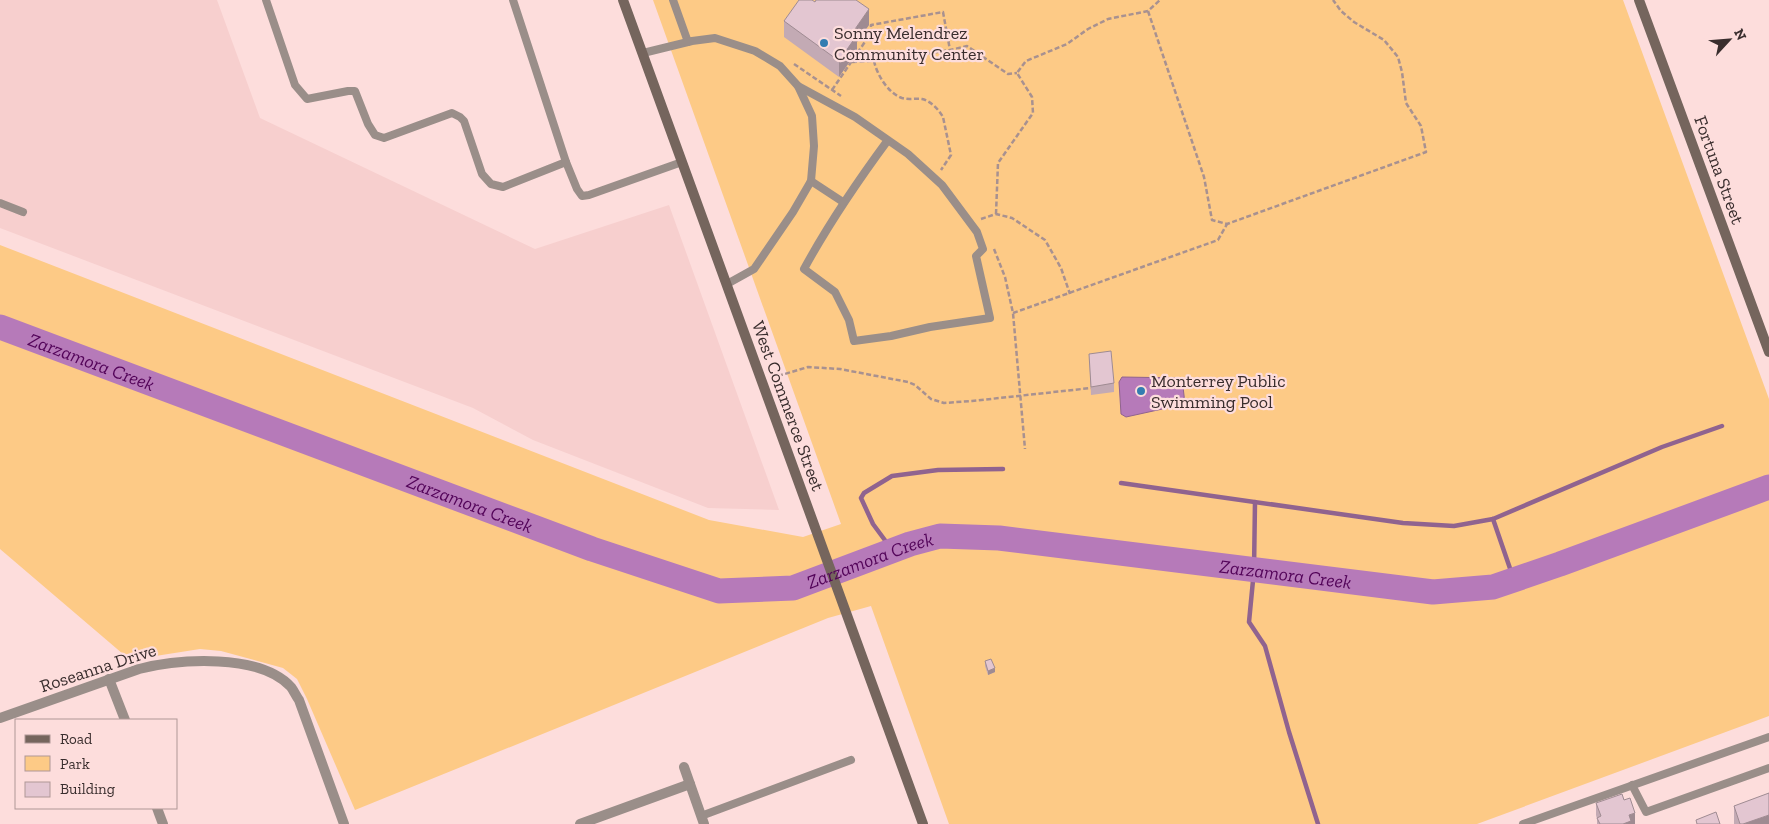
<svg xmlns="http://www.w3.org/2000/svg" width="1769" height="824" viewBox="0 0 1769 824" font-family="'Zilla Slab',serif">
	<rect width="100%" height="100%" fill="#fddddc"/>
	<path fill="#f7cfce" d="M0 0H217L260 118 535 249 669 205 779 510 708 508 533 440 473 408 0 228Z"/>
	<path fill="#fdca86" d="M653 0H1623L1769 399V716L1477 824H949L871 606 828 618 355 810 307 699 297 679 283 668 221 651 200 649 130 660 0 549V245L709 520 803 537 841 524Z"/>
	<path fill="#b67ab9" stroke="#90638f" d="M1122 377 1182 378 1185 404 1126 417 1121 414 1119 382Z"/>
	<g fill="none" stroke-linecap="round" stroke-linejoin="round">
		<g stroke="#90638f" stroke-width="4.5">
			<path d="M1121 483 1403 523 1454 526 1493 519 1662 447 1722 426"/>
			<path d="M1255 502 1254 570 1249 622 1265 646 1289 732 1318 824"/>
			<path d="M1493 519 1514 580"/>
			<path d="M899 548 887 543 873 524 861 498 864 493 892 476 938 470 1003 469"/>
		</g>
		<path stroke="#b67ab9" stroke-width="25" id="s1" d="M0 327 592 549 719 591 793 588 910 544 940 536 999 538 1433 592 1493 587 1560 564 1769 487"/>
		<g stroke="#a89190" stroke-width="2.5" stroke-dasharray="5 2.5" stroke-linecap="butt">
			<path d="M1148 11 1204 177 1212 220 1227 224 1426 152 1421 126 1406 103 1402 72 1398 57 1384 40 1354 22 1341 11 1333 0"/>
			<path d="M874 61C877 75 888 93 902 98 909 100 916 98 922 99 931 101 939 110 943 117L951 155 941 170"/>
			<path d="M852 62 887 60 950 50"/>
			<path d="M794 64 841 96"/>
			<path d="M832 90 871 33V25L943 12 950 50 967 46 1008 74 1017 73"/>
			<path d="M996 214 998 163 1033 113 1032 97 1017 73 1026 61 1067 44 1088 29 1108 19 1148 11 1160 0"/>
			<path d="M981 219 996 214 1012 218 1045 240 1061 268 1070 294"/>
			<path d="M994 249 1005 277 1013 313 1025 449"/>
			<path d="M1013 313 1218 240 1227 224"/>
			<path d="M778 376 808 367 840 369 908 382 915 385 931 399 944 403 972 401 1091 388"/>
		</g>
		<g stroke="#9a8e89" stroke-width="8">
			<path d="M266 0 295 85 307 99 348 91H355L368 124 375 135 384 138 452 113 460 117 464 121 482 174 491 184 503 187 566 162"/>
			<path d="M513 0 566 162 577 189 582 196 589 195 682 162"/>
			<path d="M673 0 688 42"/>
			<path d="M643 53 692 41 715 38 755 51 780 66 798 86 812 116 814 146 811 181 793 212 754 269 727 284"/>
			<path d="M798 86 855 117 908 154 942 185 977 232 983 249 976 256 990 318 930 327 891 336 854 341 849 320 835 292 804 269C829 223 857 182 888 140"/>
			<path d="M811 181 843 202"/>
			<path d="M0 203 23 212"/>
			<path d="M1632 785 1646 812 1769 768"/>
			<path d="M701 816 851 760"/>
			<path d="M1523 824 1769 737"/>
		</g>
		<g stroke="#9a8e89" stroke-width="10">
			<path d="M109 679 125 720"/>
			<path d="M0 718 139 669C179 659 260 653 291 687 294 691 296 696 299 700L344 824"/>
			<path d="M684 767 704 824"/>
			<path d="M157 808 163 824"/>
			<path d="M580 824 690 784"/>
		</g>
		<g stroke="#75655d" stroke-width="10">
			<path d="M623 0 923 824"/>
			<path d="M1639 0 1769 352"/>
		</g>
	</g>
	<g fill="#c3aab4">
		<path d="M815 2 869 25 857 42V51L839 77 784 37V21Z"/>
		<path d="M1089 354 1114 383V392L1091 395Z"/>
		<path d="M985 661 995 672 988 675 985 666Z"/>
		<path d="M1596 803 1635 824H1597V819L1596 815Z"/>
		<path d="M1734 806 1769 824H1734Z"/>
	</g>
	<g fill="#9f8b92">
		<path d="M869 9V25L857 42V51L839 77V61L853 32Z"/>
		<path d="M995 668V672L988 675V671Z"/>
		<path d="M1635 813V824H1623L1629 815Z"/>
		<path d="M1769 815V824H1743Z"/>
	</g>
	<g fill="#e3c6d1" stroke="#9f8b92">
		<path d="M799 0H812L815 2 816 0H856L869 9 853 32 857 35 839 61 784 21Z"/>
		<path d="M1111 351 1114 383 1091 387 1089 354Z"/>
		<path d="M991 659 995 668 988 671 985 661Z"/>
		<path d="M1769 793V815L1743 824H1740L1734 806Z"/>
		<path d="M1622 794 1624 800 1630 798 1635 813 1629 815 1631 821 1623 824H1600L1597 818 1601 816 1596 803Z"/>
		<path d="M1716 812 1720 824H1697L1696 820Z"/>
	</g>
	<g fill="#347db1" stroke="#fddddc" stroke-width="2">
		<circle cx="824" cy="43" r="5"/>
		<circle cx="1141" cy="391" r="5"/>
	</g>
	<g text-anchor="middle" dominant-baseline="central" stroke-width="4.5" stroke-linejoin="round" paint-order="stroke">
		<g font-size="18" fill="#392d2d" stroke="#fddddc" text-anchor="start">
			<text x="834" y="33">Sonny Melendrez<tspan x="834" dy="21">Community Center</tspan></text>
			<text x="1151" y="381">Monterrey Public<tspan x="1151" dy="21">Swimming Pool</tspan></text>
		</g>
		<g font-size="18" fill="#392d2d" stroke="#fddddc">
			<text transform="translate(1719 170) rotate(70)">Fortuna Street</text>
			<text transform="translate(788 406) rotate(70)">West Commerce Street</text>
			<text transform="translate(98 668) rotate(-18)">Roseanna Drive</text>
		</g>
		<g font-size="19" font-style="italic" fill="#530459" stroke="#fddddc">
			<text stroke="none"><textPath href="#s1" startOffset="98">Zarzamora Creek</textPath></text>
			<text stroke="none"><textPath href="#s1" startOffset="502">Zarzamora Creek</textPath></text>
			<text stroke="none"><textPath href="#s1" startOffset="922">Zarzamora Creek</textPath></text>
			<text stroke="none"><textPath href="#s1" startOffset="1344">Zarzamora Creek</textPath></text>
		</g>
	</g>
	<rect x="15" y="719" width="162" height="90" fill="#fddddc" stroke="#af9796"/>
	<rect x="25" y="735" width="25" height="8" fill="#75655d" stroke="#af9796"/>
	<text x="60" y="744" font-size="15" fill="#392d2d">Road</text>
	<rect x="25" y="756" width="25" height="15" fill="#fdca86" stroke="#af9796"/>
	<text x="60" y="769" font-size="15" fill="#392d2d">Park</text>
	<rect x="25" y="782" width="25" height="15" fill="#e3c6d1" stroke="#af9796"/>
	<text x="60" y="794" font-size="15" fill="#392d2d">Building</text>
	<g transform="translate(1729 40) rotate(64)" stroke="#fddddc" stroke-width="4" paint-order="stroke">
	<path d="M0-4L9 19L0 12L-9 19Z" fill="#392d2d"/>
	<text y="-8" font-size="14" font-weight="bold" text-anchor="middle" fill="#392d2d">N</text>
	</g>
</svg>
